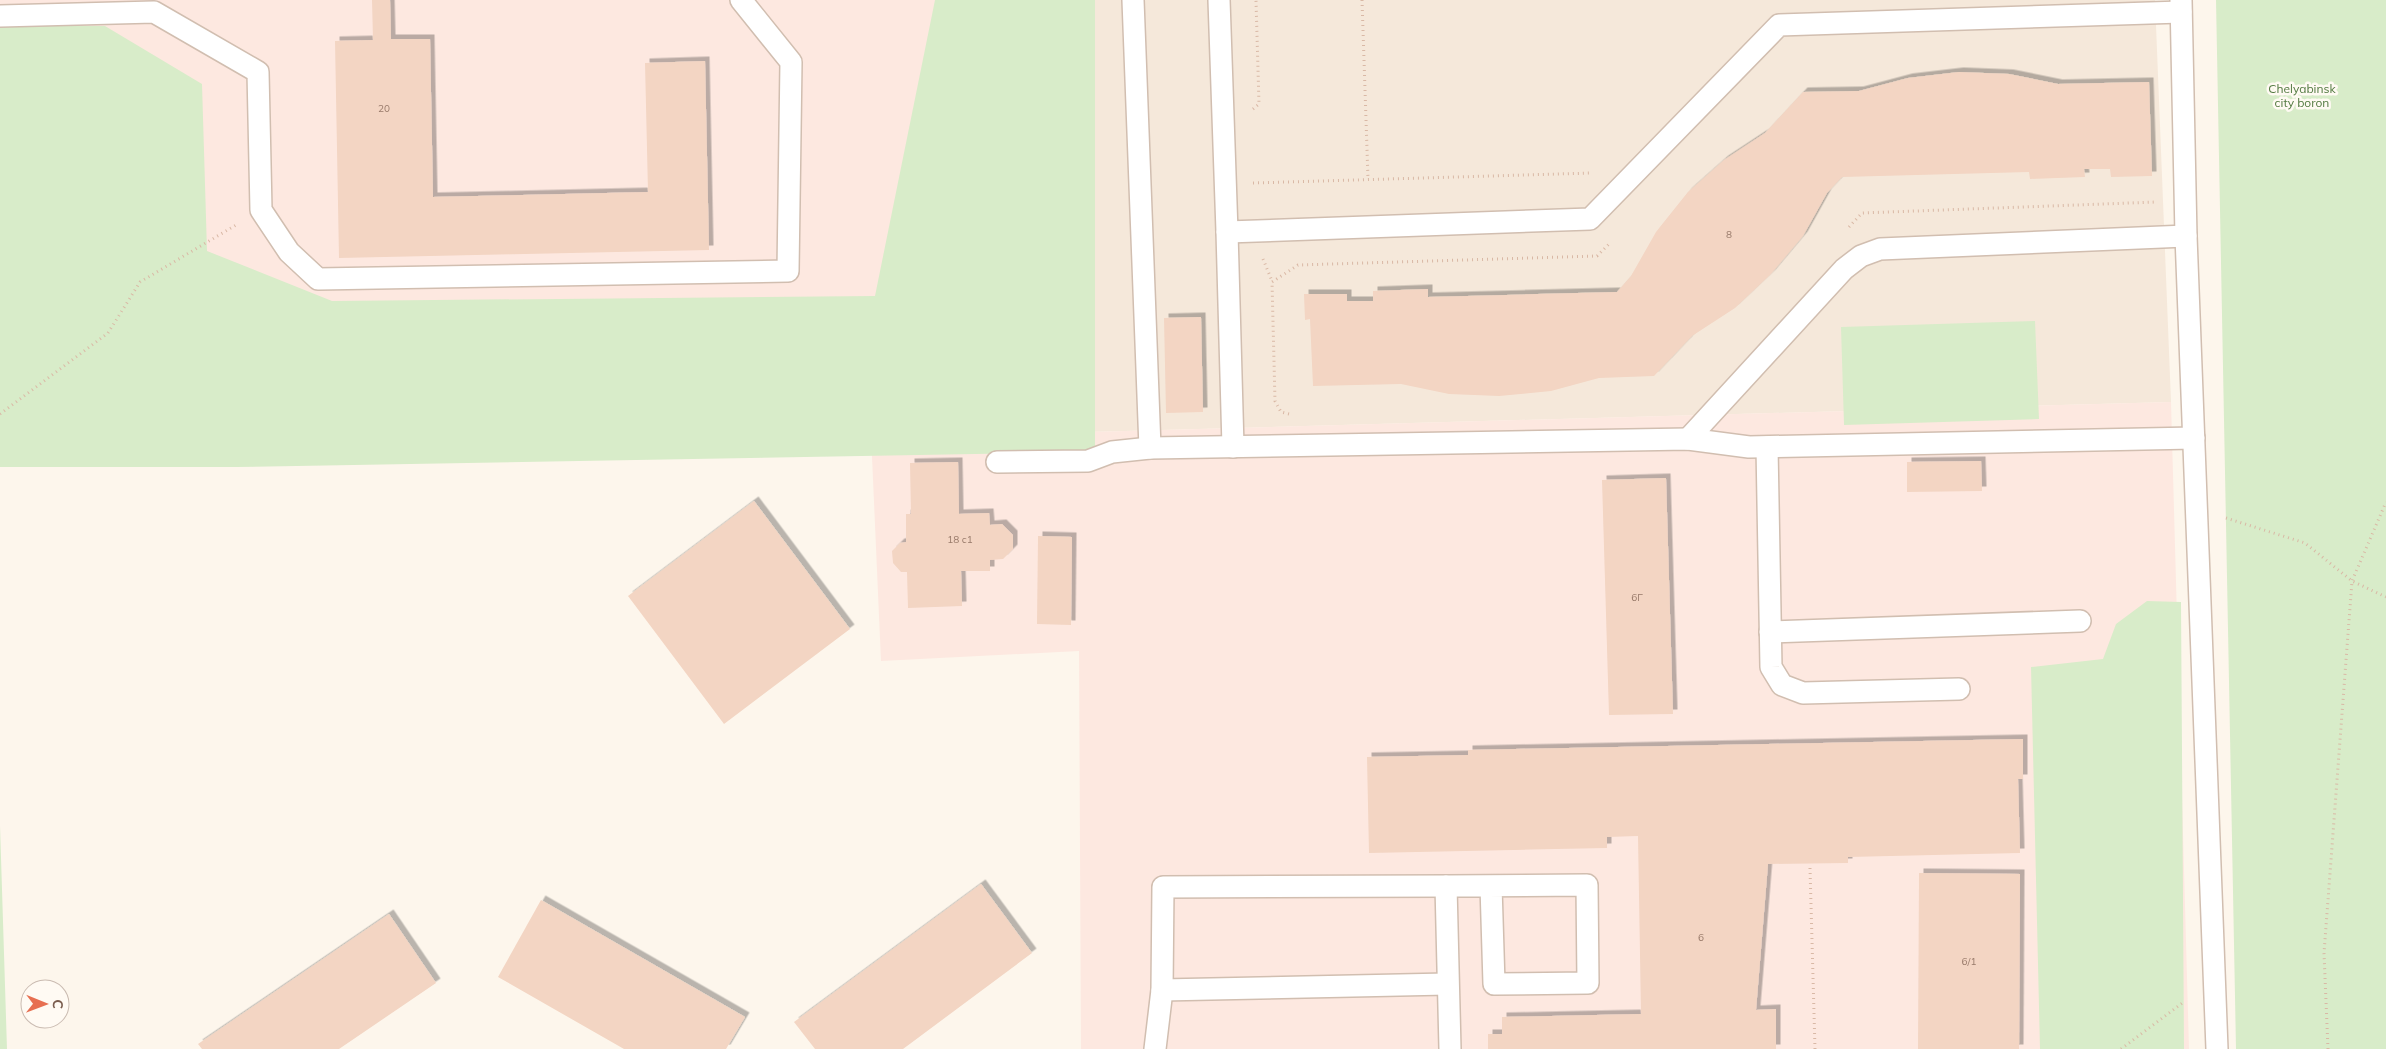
<svg xmlns="http://www.w3.org/2000/svg" width="2386" height="1049" viewBox="0 0 2386 1049" font-family="Mulish,sans-serif">
	<defs>
		<filter id="shadow"><feDropShadow dx="4.5" dy="-4.5" stdDeviation="0" flood-color="#0004"/></filter>
	</defs>
	<rect width="100%" height="100%" fill="#fdf6ec"/>
	<path fill="#f5e8da" d="M1079 0H2155L2171 402 1087 432Z"/>
	<path fill="#fde8e0" d="M0 0H1078L1088 432 2171 402 2189 1049H1081L1079 651 881 661 871 434 0 445Z"/>
	<g fill="#d8ecc9">
		<path d="M935 0H1095V452L236 467H0V25L105 26 202 84 207 251 332 301 875 296Z"/>
		<path d="M2216 0H2386V1049H2236Z"/>
		<path d="M2035 321 2039 419 1844 425 1841 327Z"/>
		<path d="M2147 601 2181 602 2184 1049H2040L2031 667 2103 659 2116 624Z"/>
		<path d="M0 826 7 1049H0Z"/>
	</g>
	<g fill="#f3d5c3" filter="url(#shadow)">
		<path d="M372 0H390L391 39H430L433 197 648 192 645 63 705 61 709 250 339 258 335 41 373 40Z"/>
		<path d="M1959 72 2009 74 2058 84 2149 82 2152 176 2111 177 2110 169H2084L2085 177 2030 179 2029 172 1842 177 1827 193 1803 236 1771 274 1735 308 1692 336 1654 376 1599 378 1551 391 1499 396 1449 394 1401 384 1313 386 1310 319 1305 320 1304 294H1347V301H1373V291L1428 289V297L1617 292 1631 276 1656 232 1688 192 1724 160 1765 133 1803 92 1859 91 1908 78Z"/>
		<path d="M1201 317 1203 412 1166 413 1164 318Z"/>
		<path d="M1981 461 1982 491 1907 492V462Z"/>
		<path d="M958 462 959 514 989 513 990 525 1002 524 1013 535V549L1003 559 990 560V571H961L962 606 908 608 907 572H901L893 563 892 551 900 543 906 542V514H911L910 463Z"/>
		<path d="M1666 478 1673 714 1609 715 1602 480Z"/>
		<path d="M754 501 850 629 724 724 628 596Z"/>
		<path d="M1038 536 1072 537 1071 625 1037 624Z"/>
		<path d="M2023 739V779H2018L2020 853 1848 857V863L1768 864 1756 1010 1776 1009V1049H1488V1034H1502V1017L1641 1014 1638 836 1607 837V848L1369 853 1367 757 1468 755V750Z"/>
		<path d="M1919 873 2020 874 2019 1049H1918Z"/>
		<path d="M981 884 1032 953 903 1049H815L794 1022Z"/>
		<path d="M541 900 745 1017 726 1049H624L498 977Z"/>
		<path d="M389 914 436 983 339 1049H202L198 1044Z"/>
	</g>
	<g fill="none" stroke-linecap="round" stroke-linejoin="round">
		<g stroke="#d1beb0" stroke-width="24">
			<g id="service">
				<path d="M1133 0 1150 448"/>
				<path d="M1219 0 1227 232 1590 219 1779 25 2181 12"/>
				<path d="M2181 0 2186 236 2217 1049"/>
				<path d="M0 16 154 12 258 72 261 210 289 252 318 279 788 271 791 62 741 0"/>
				<path d="M1227 232 1233 447"/>
				<path d="M1688 439 1844 269 1861 256 1880 249 2186 236"/>
				<path d="M1767 447 1771 667 1782 685 1803 693 1959 689"/>
				<path d="M997 462 1088 461 1112 452 1150 448 1688 439 1749 447 2194 438"/>
				<path d="M1770 632 2080 621"/>
				<path d="M1162 990 1447 984"/>
				<path d="M1155 1049 1162 990 1163 887 1446 886"/>
				<path d="M1450 1049 1446 886 1587 885 1588 983 1494 984 1491 886"/>
			</g>
		</g>
		<g stroke="#d9b8a5" stroke-width="3" stroke-dasharray="1 4" stroke-linecap="butt">
			<path d="M1362 0 1368 179"/>
			<path d="M1253 109 1259 104 1256 0"/>
			<path d="M1253 183 1592 173"/>
			<path d="M1849 227 1862 213 2157 202"/>
			<path d="M1263 259 1272 281"/>
			<path d="M0 414 108 333 140 282 236 225"/>
			<path d="M1289 414 1281 412 1275 401 1272 282 1298 265 1597 256 1610 243"/>
			<path d="M2226 518 2305 543 2352 581 2386 597"/>
			<path d="M1810 868 1815 1049"/>
			<path d="M2121 1049 2185 1001"/>
			<path d="M2328 1049 2324 953 2352 581 2386 502"/>
		</g>
		<use href="#service" stroke="#fff" stroke-width="21"/>
	</g>
	<g text-anchor="middle" dominant-baseline="central" stroke-width="5" stroke-linejoin="round" paint-order="stroke">
		<g font-size="10" fill="#987a6a">
			<text x="384" y="108">20</text>
			<text x="1729" y="234">8</text>
			<text x="960" y="539">18 с1</text>
			<text x="1637" y="597">6Г</text>
			<text x="1701" y="937">6</text>
			<text x="1969" y="961">6/1</text>
		</g>
		<g font-size="12" fill="#537a41" stroke="#fffaf3">
			<text x="2302" y="88">Chelyabinsk<tspan x="2302" dy="14">city boron</tspan></text>
		</g>
	</g>
	<g transform="translate(45 1004) rotate(91)"><circle r="24" fill="#fffaf3" stroke="#cabbb1"/>
	<path d="M0-4L9 19L0 12L-9 19Z" fill="#e76f51"/>
	<text y="-8" font-size="14" font-weight="bold" text-anchor="middle" fill="#7a5c4d">С</text>
	</g>
</svg>
